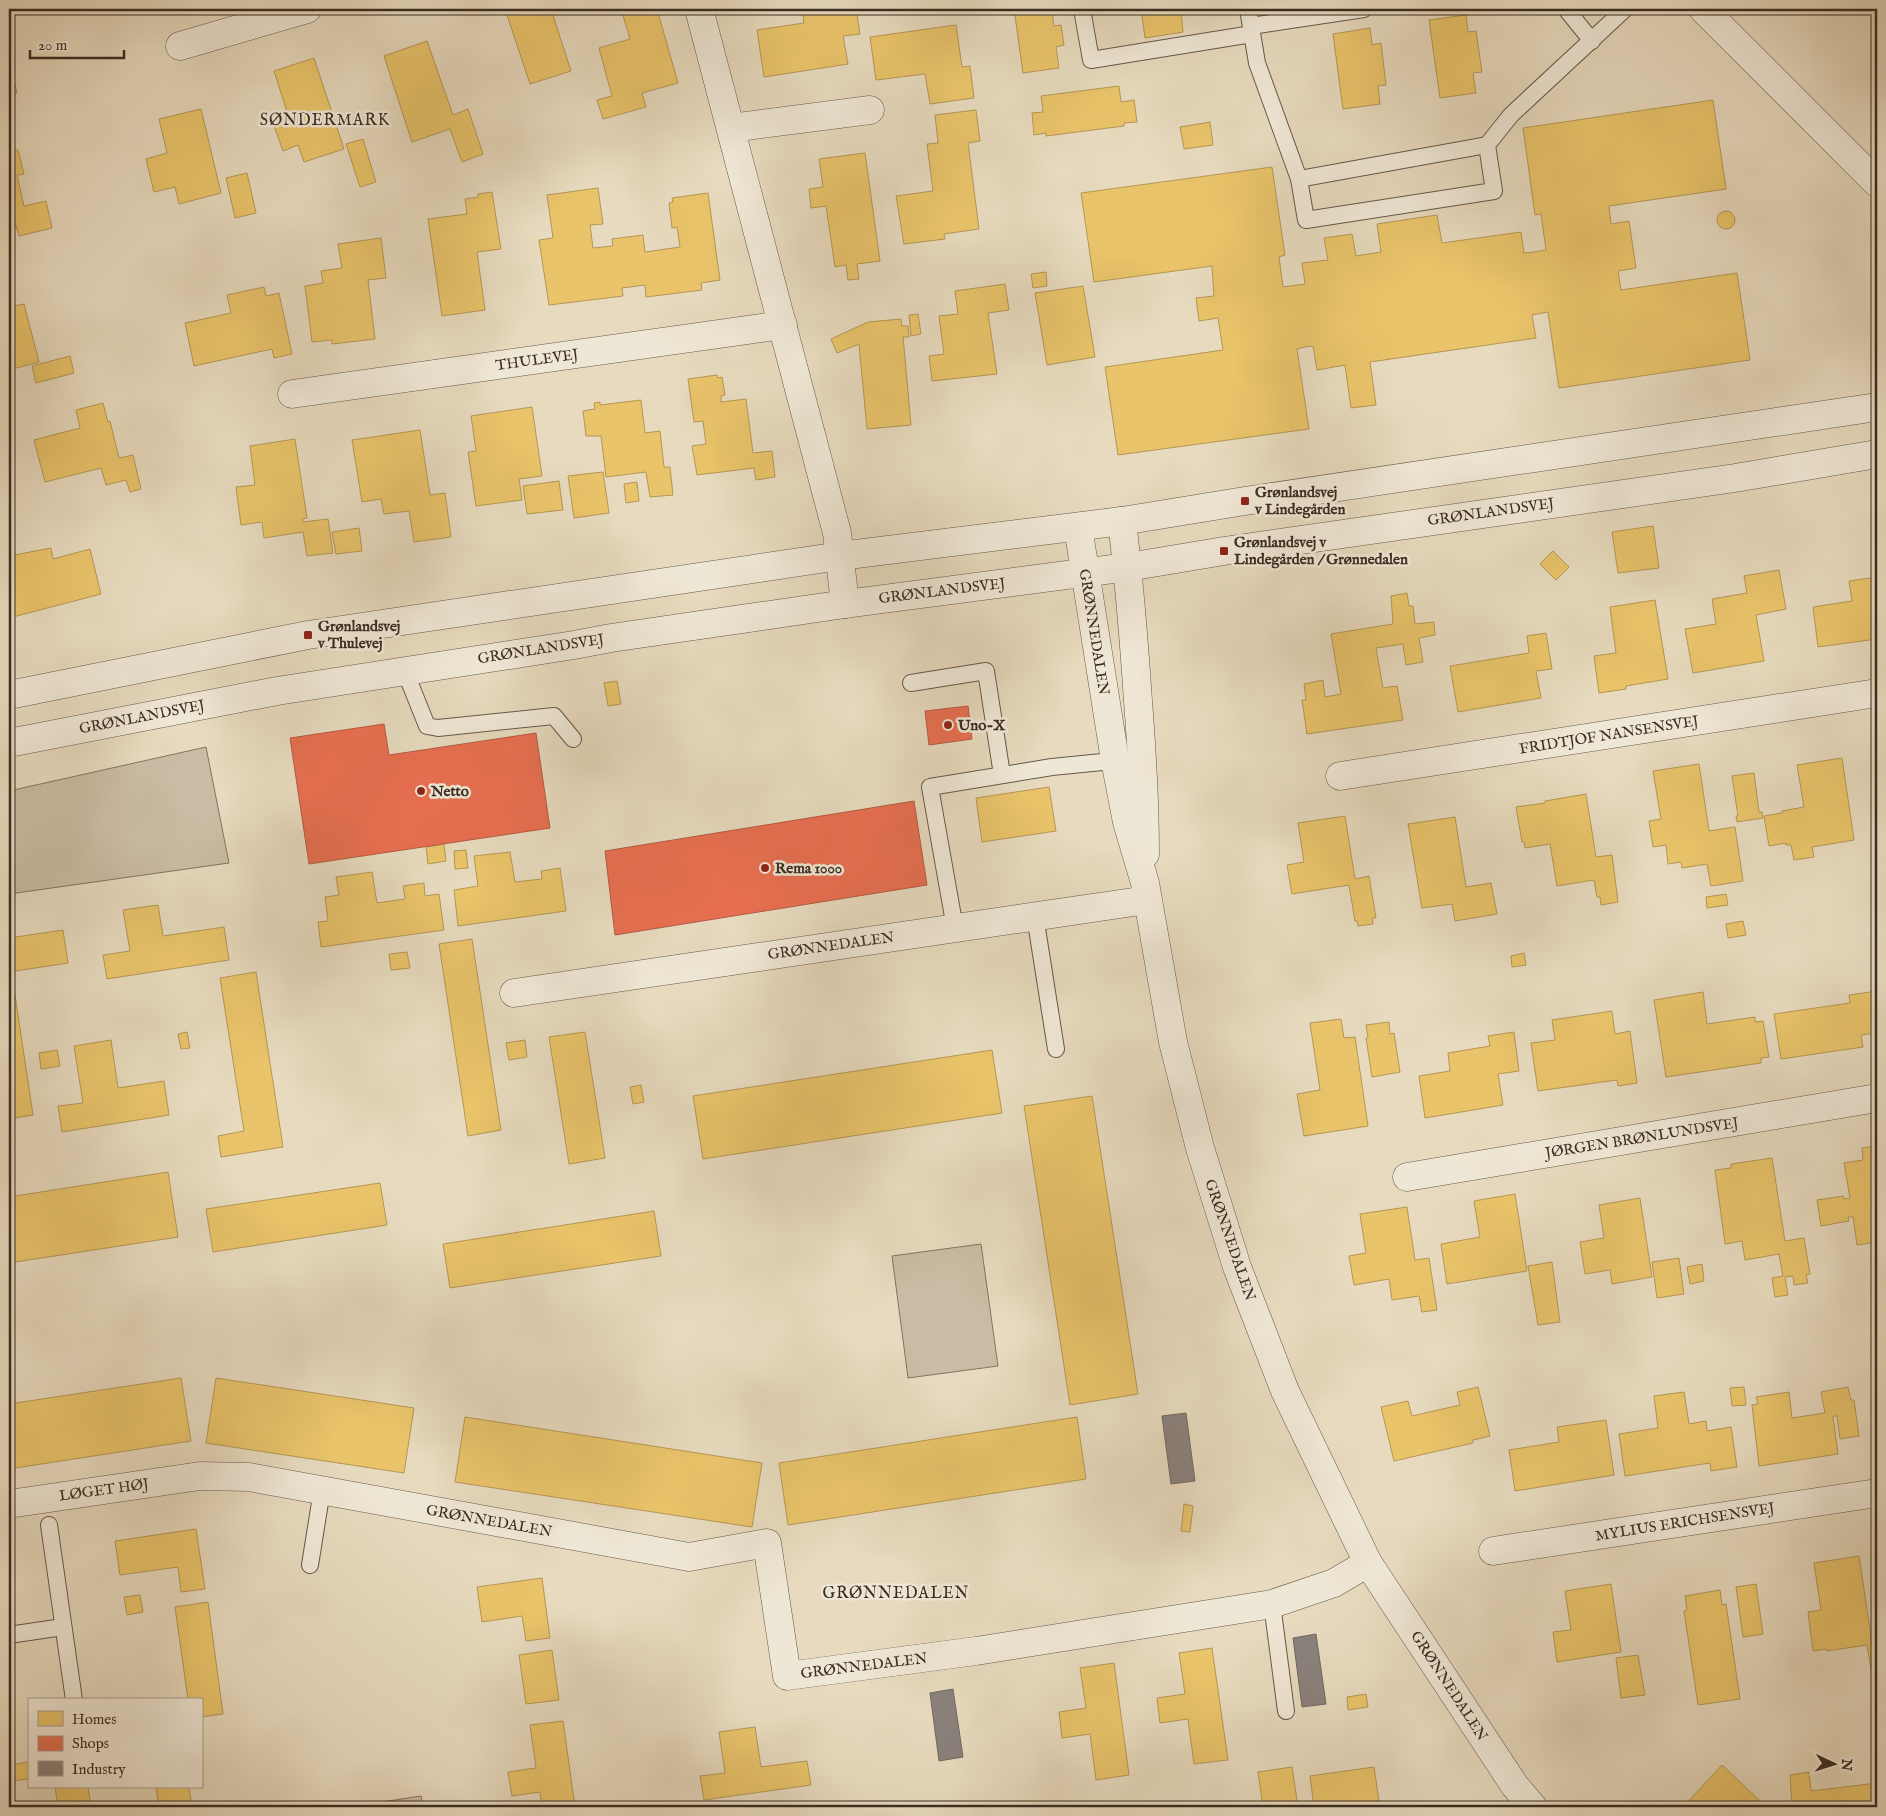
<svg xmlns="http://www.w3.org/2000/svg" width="1886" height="1816" viewBox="0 0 1886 1816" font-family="'IM FELL English',serif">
	<rect width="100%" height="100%" fill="#e7dabe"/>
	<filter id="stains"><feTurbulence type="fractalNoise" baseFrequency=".004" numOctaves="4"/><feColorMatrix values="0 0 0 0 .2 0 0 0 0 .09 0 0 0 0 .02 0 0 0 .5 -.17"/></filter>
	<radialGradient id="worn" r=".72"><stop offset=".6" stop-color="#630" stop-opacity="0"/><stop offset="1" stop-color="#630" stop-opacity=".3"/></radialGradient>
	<g fill="#cabca4" stroke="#827464">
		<path d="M206 747 229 863 9 894V791Z"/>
		<path d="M981 1244 998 1366 908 1378 892 1256Z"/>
		<path d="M421 1796 423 1807H349Z"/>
	</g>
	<g fill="#e9c46a" stroke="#b59655">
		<path d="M505 9H551L571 71 530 84Z"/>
		<path d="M621 9H657L678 83 642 93 646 107 603 119 597 100 612 96 599 48 630 39Z"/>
		<path d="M802 9H856L860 34 843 36 848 64 764 77 757 30 804 23Z"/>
		<path d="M1014 9H1060L1052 10 1054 26 1061 25 1064 45 1056 47 1059 68 1023 73Z"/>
		<path d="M1141 9H1190V10L1181 11 1183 32 1145 38Z"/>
		<path d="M1466 15 1468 32 1476 31 1482 72 1473 73 1476 93 1440 98 1429 20Z"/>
		<path d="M956 25 962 67 970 66 974 98 930 104 925 74 876 80 870 37Z"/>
		<path d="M1370 28 1372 45 1381 43 1386 85 1378 86 1380 104 1343 109 1333 34Z"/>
		<path d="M427 41 453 115 468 109 483 154 462 162 450 129 412 142 384 56Z"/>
		<path d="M314 58 344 149 304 162 298 145 283 151 272 120 288 115 274 71Z"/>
		<path d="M9 60 17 93 11 94 13 100 9 101Z"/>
		<path d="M1119 86 1121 102 1134 100 1137 122 1124 123V126L1046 136V133L1034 135 1032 113 1043 112 1041 96Z"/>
		<path d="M1713 100 1726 189 1609 206 1611 224 1629 221 1636 268 1618 271 1621 290 1737 273 1750 360 1559 388 1548 312 1532 315 1536 338 1370 362 1376 405 1351 408 1345 365 1317 370 1313 346 1305 347 1297 349 1309 429 1118 455 1105 367 1223 350 1218 318 1199 321 1196 298 1214 296 1212 266 1094 282 1081 193 1272 167 1285 255 1279 257 1283 287 1305 284 1302 263 1328 260 1324 238 1352 234 1356 256 1381 252 1377 224 1437 215 1442 243 1521 232 1524 253 1533 252 1546 250 1541 214 1535 215 1523 128Z"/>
		<path d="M201 109 221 193 179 204 175 187 154 192 146 159 167 153 159 119Z"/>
		<path d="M976 110 980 141 968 143 979 229 944 234 945 239 904 244 896 196 933 191 927 144 938 143 935 115Z"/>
		<path d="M1210 122 1213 145 1184 149 1180 127Z"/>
		<path d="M363 139 376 182 360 187 346 144Z"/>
		<path d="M18 150 24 174 17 175 24 206 46 201 52 228 19 236 14 219 9 220V152Z"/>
		<path d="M865 153 880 261 857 264 859 279 848 280 846 265 835 267 826 206 811 208 809 189 823 187 819 159Z"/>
		<path d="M247 173 256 213 235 218 226 178Z"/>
		<path d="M598 188 603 224 590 225 593 248 613 246 612 239 643 235 645 252 680 247 677 227 672 228 669 203 673 202 672 198 708 193 720 280 701 283 702 290 646 297 645 285 622 288 623 296 549 305 539 240 553 238 547 195Z"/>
		<path d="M492 192 501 249 477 252 485 310 442 316 428 219 467 214 465 199 478 197V194Z"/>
		<circle cx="1726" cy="220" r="9"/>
		<path d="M381 238 386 278 368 280 375 339 332 344V340L312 342 305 286 323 283 321 271 342 268 338 244Z"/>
		<path d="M1046 272 1047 286 1033 288 1031 274Z"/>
		<path d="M1005 284 1009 310 988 313 997 374 932 381 929 356 944 354 939 316 958 314 955 291Z"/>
		<path d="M1083 286 1095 357 1047 365 1035 293Z"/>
		<path d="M264 287 266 296 279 293 292 354 274 358 272 349 194 366 185 323 231 313 227 295Z"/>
		<path d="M24 304 39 362 9 370V307Z"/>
		<path d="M918 314 921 334 911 336 909 315Z"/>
		<path d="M901 319 902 326H908L909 337H903L911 425 867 429 859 344 837 353 831 339 868 322Z"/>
		<path d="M70 356 74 373 36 383 32 366Z"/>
		<path d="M717 375 718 378 722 377 725 395 721 396V402L746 399 753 453 772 451 775 477 756 480 754 468 697 475 692 446 706 444 703 421 694 422 688 379Z"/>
		<path d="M641 400 645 433 660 431 664 467H670L673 495 650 497 646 472 606 477 601 436H586L583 411 595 409 594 403 600 402V405Z"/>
		<path d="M103 403 108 422 110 421 119 458 133 455 141 489 130 492 126 480 106 485 101 468 45 482 34 440 80 428 76 410Z"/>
		<path d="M532 407 542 476 519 479 522 500 476 506 468 452 476 451 471 416Z"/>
		<path d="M420 430 430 495 445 493 451 537 414 542 409 511 384 514 381 499 362 502 352 440Z"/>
		<path d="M295 439 307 518 302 519 303 522 328 519 333 553 307 556 303 532 264 538 262 522 241 525 236 487 255 485 250 446Z"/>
		<path d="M603 472 609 513 574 518 568 476Z"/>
		<path d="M559 481 563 510 527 514 523 486Z"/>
		<path d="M637 482 639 501 626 503 624 484Z"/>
		<path d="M1653 526 1659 568 1618 573 1612 532Z"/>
		<path d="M359 528 362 551 336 554 332 532Z"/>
		<path d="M51 548 53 559 90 549 101 594 9 618V571L13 570 9 556Z"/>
		<path d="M1553 551 1569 567 1556 580 1540 564Z"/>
		<path d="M1779 570 1786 609 1756 615 1764 661 1693 673 1685 629 1716 624 1712 599 1747 593 1744 576Z"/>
		<path d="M1877 577V639L1818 647 1813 607 1852 601 1849 581Z"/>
		<path d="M1407 593 1409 606H1413L1415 624 1434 622 1435 635 1419 638 1423 662 1406 665 1403 644 1376 648 1383 688 1397 686 1403 720 1307 734 1302 700H1306L1304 684 1323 680 1325 697 1341 694 1331 634 1393 624 1391 596Z"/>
		<path d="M1655 600 1668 679 1626 686V689L1599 693 1594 656 1616 653 1610 607Z"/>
		<path d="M1546 633 1552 669 1536 671 1541 698 1458 712 1450 666 1529 653 1527 636Z"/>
		<path d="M617 681 621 704 608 706 604 683Z"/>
		<path d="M1842 758 1854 840 1812 847 1814 857 1794 860 1791 845H1786V843L1769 846 1764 816 1782 813V811L1804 807 1797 765Z"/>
		<path d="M1699 764 1709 831 1735 827 1743 881 1711 886 1707 864 1682 868 1681 862 1668 864 1666 845 1653 847 1649 821 1661 819 1653 771Z"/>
		<path d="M1754 773 1759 812H1762L1763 818 1737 822 1736 816H1738L1732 776Z"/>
		<path d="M1049 787 1056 831 982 842 976 798Z"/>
		<path d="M1586 794 1596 857 1612 855 1618 902 1601 905 1600 897H1597L1594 880 1557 886 1550 844 1525 848 1524 842H1522L1516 807 1545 803V801Z"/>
		<path d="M1345 816 1355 879 1369 876 1376 918H1372L1373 924 1358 926 1357 921H1355L1349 885 1292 894 1287 865 1304 862 1298 823Z"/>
		<path d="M1455 817 1466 887 1491 883 1497 914 1455 921 1452 904 1422 908 1408 824Z"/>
		<path d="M444 844 446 861 428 864 426 847Z"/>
		<path d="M466 850 468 868 455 869 454 851Z"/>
		<path d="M510 852 515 882 542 879 541 871 560 868 566 911 458 926 454 890 478 886 474 856Z"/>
		<path d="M372 872 377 903 405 899 403 886 424 883 425 896 439 894 444 930 321 947 318 922 328 921 325 897 339 895 336 877Z"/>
		<path d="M1726 894 1728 905 1707 908 1706 897Z"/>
		<path d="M158 905 163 936 224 927 229 960 107 979 103 955 130 951 123 910Z"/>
		<path d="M1743 921 1746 935 1728 938 1726 924Z"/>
		<path d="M63 930 68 963 9 972V938Z"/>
		<path d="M472 939 501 1130 468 1136 439 944Z"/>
		<path d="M407 952 410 968 391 970 389 954Z"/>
		<path d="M1524 953 1526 965 1512 967 1511 956Z"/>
		<path d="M256 972 283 1147 221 1157 218 1136 244 1131 220 978Z"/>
		<path d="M9 988H14L33 1115 9 1119Z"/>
		<path d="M1877 991V1033L1861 1035 1863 1047 1781 1059 1774 1014 1850 1003 1849 995Z"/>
		<path d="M1703 992 1707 1024 1755 1017V1022L1763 1021 1769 1057 1761 1058V1063L1666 1077 1654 1000Z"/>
		<path d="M1612 1011 1615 1034 1630 1031 1637 1083 1618 1086 1617 1080 1538 1091 1531 1043 1555 1040 1552 1020Z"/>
		<path d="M1341 1019 1344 1038 1355 1037 1368 1126 1304 1136 1297 1094 1320 1090 1310 1023Z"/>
		<path d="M1389 1022 1390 1034 1394 1033 1400 1072 1372 1077 1366 1038 1368 1037 1366 1025Z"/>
		<path d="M187 1032 190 1048 181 1049 178 1034Z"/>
		<path d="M585 1032 605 1158 569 1164 549 1037Z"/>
		<path d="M1514 1032 1519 1071 1498 1074 1503 1105 1425 1118 1419 1076 1450 1071 1448 1053 1490 1046 1488 1036Z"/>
		<path d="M111 1040 118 1088 164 1081 169 1115 62 1132 58 1106 83 1103 74 1046Z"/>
		<path d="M525 1040 527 1057 509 1060 506 1043Z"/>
		<path d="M57 1050 60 1066 41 1069 39 1053Z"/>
		<path d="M992 1050 1002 1113 703 1159 693 1096Z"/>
		<path d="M641 1085 644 1102 633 1104 630 1087Z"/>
		<path d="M1092 1096 1138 1394 1070 1405 1024 1106Z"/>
		<path d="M1877 1146V1242L1857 1245 1853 1217H1848L1849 1221 1821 1226 1817 1200 1843 1196 1844 1199 1850 1198 1844 1163 1863 1160 1862 1148Z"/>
		<path d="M1772 1158 1785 1241 1804 1238 1810 1274 1806 1275 1808 1283 1794 1285 1793 1276 1785 1277 1788 1295 1775 1297 1772 1278 1783 1276 1779 1254 1745 1260 1742 1241 1725 1244 1715 1170 1731 1168V1164Z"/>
		<path d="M168 1172 178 1237 9 1263V1197Z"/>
		<path d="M380 1183 387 1225 213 1252 206 1209Z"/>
		<path d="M1515 1194 1527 1271 1447 1284 1441 1244 1480 1237 1474 1201Z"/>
		<path d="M1640 1198 1652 1277 1612 1284 1610 1270 1585 1274 1580 1242 1604 1238 1599 1205Z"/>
		<path d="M1407 1207 1415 1260 1429 1258 1437 1310 1422 1312 1419 1296 1392 1300 1389 1279 1354 1285 1349 1256 1366 1253 1360 1214Z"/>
		<path d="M654 1211 661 1256 450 1288 443 1244Z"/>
		<path d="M1679 1258 1684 1294 1657 1298 1652 1262Z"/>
		<path d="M1552 1262 1560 1322 1538 1325 1528 1266Z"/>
		<path d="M1702 1264 1704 1281 1690 1284 1687 1267Z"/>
		<path d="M181 1378 191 1441 9 1469V1404Z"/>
		<path d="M216 1378 414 1408 404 1473 206 1443Z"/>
		<path d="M1478 1387 1490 1436 1473 1440V1443L1394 1461 1381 1407 1408 1401 1412 1416 1460 1405 1457 1392Z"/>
		<path d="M1744 1387 1746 1405 1732 1406 1730 1388Z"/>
		<path d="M1848 1387 1851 1400H1854L1859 1436 1840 1439 1837 1416H1833L1838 1454 1759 1466 1752 1405 1758 1404 1756 1397 1789 1392 1792 1418 1825 1413 1821 1392Z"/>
		<path d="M1684 1392 1689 1424 1706 1421 1707 1431 1731 1427 1737 1467 1711 1471 1710 1463 1625 1476 1619 1434 1658 1428 1654 1396Z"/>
		<path d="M1873 1409H1877V1440Z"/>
		<path d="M465 1417 762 1463 752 1527 455 1482Z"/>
		<path d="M1077 1417 1086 1479 788 1525 779 1463Z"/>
		<path d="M1606 1420 1614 1475 1515 1491 1509 1450 1559 1442 1557 1427Z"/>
		<path d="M1184 1504 1193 1506 1190 1532 1181 1531Z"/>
		<path d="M196 1529 205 1589 181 1592 178 1567 120 1575 115 1541Z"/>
		<path d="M1859 1556 1872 1643 1877 1642V1681L1873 1682 1867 1645 1827 1651V1649L1813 1651 1808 1612 1821 1610 1814 1563Z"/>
		<path d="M542 1578 550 1638 526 1641 522 1616 482 1622 477 1587Z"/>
		<path d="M1611 1584 1621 1652 1557 1662 1553 1632 1571 1630 1565 1591Z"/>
		<path d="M1756 1584 1763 1634 1743 1637 1736 1587Z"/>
		<path d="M1720 1590 1722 1605 1726 1604 1740 1699 1698 1705 1684 1611 1687 1610 1685 1596Z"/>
		<path d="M140 1595 143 1612 127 1615 124 1597Z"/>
		<path d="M208 1602 223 1714 201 1717V1700H188L175 1607Z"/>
		<path d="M1212 1648 1228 1760 1194 1764 1188 1719 1160 1723 1157 1698 1185 1694 1179 1653Z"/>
		<path d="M552 1650 559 1700 526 1704 519 1655Z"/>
		<path d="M1638 1655 1645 1695 1621 1698 1616 1658Z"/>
		<path d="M1114 1663 1129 1775 1096 1780 1090 1734 1062 1738 1059 1712 1086 1708 1080 1668Z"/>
		<path d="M1366 1694 1368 1707 1348 1710 1347 1697Z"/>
		<path d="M563 1721 575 1807H542L540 1792 512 1796 508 1772 536 1768 530 1725Z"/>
		<path d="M755 1727 761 1767 807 1761 811 1785 704 1800 700 1776 725 1773 719 1732Z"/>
		<path d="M29 1762V1779L12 1781 10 1765Z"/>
		<path d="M1722 1765 1761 1802 1756 1807H1683Z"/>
		<path d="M1292 1767 1298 1807H1263L1258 1772Z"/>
		<path d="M1374 1767 1379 1801 1337 1807H1314L1310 1776Z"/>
		<path d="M1809 1772 1811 1791 1877 1783V1807H1792L1790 1775Z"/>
		<path d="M55 1787H88L91 1807H58Z"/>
		<path d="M156 1787H189L192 1807H133L132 1805 158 1801Z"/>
	</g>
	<g fill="#e76f51" stroke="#b35b43">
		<path d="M968 706 972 739 929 745 925 711Z"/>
		<path d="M384 724 389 755 536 733 550 828 309 864 290 738Z"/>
		<path d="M914 801 927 885 615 935 605 851Z"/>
	</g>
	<g fill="#8a817c" stroke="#726861">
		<path d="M1186 1413 1195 1481 1171 1484 1162 1416Z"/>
		<path d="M1316 1634 1326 1704 1302 1707 1293 1638Z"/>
		<path d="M953 1689 963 1757 939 1761 930 1693Z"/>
	</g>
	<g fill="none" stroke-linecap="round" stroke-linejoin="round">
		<g stroke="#66584a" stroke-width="18">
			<g id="service">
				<path d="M1082 9 1091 60 1252 34"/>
				<path d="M1248 9 1257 63 1299 179 1306 220 1494 191 1487 145 1511 115 1625 9"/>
				<path d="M1566 9 1592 41"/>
				<path d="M1251 26 1364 9"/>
				<path d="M1299 179 1487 145"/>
				<path d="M405 671 427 726 438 728 554 716 573 739"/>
				<path d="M911 683 986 671 1002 775"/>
				<path d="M1035 916 1056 1049"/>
				<path d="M955 928 930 787 1052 767 1122 760"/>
				<path d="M49 1525 74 1700"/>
				<path d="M310 1565 322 1490"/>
				<path d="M1272 1604 1286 1711"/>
				<path d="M9 1635 63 1627"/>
			</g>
		</g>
		<g stroke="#66584a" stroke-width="29">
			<g id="minor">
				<path d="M699 9 837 533 845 604"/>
				<path d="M1703 9 1877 183"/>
				<path d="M180 46 307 9"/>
				<path d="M731 128 870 110"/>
				<path d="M292 394 783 325"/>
				<path d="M1340 776 1877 693"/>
				<path d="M514 993 1147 900"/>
				<path d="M1407 1177 1877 1098"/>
				<path d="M9 1504 200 1476 249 1477 689 1557 767 1543 787 1676 976 1651 1272 1604 1334 1583 1368 1563"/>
				<path d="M1493 1551 1877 1493"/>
			</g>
		</g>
		<g stroke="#66584a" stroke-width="29">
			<g id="tertiary">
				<path d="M1122 521C1129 581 1134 641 1138 701 1142 752 1145 803 1145 854"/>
				<path d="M1078 527 1115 760 1127 822 1145 883 1173 1042 1200 1148 1237 1267 1285 1391 1368 1563 1515 1786 1533 1807"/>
				<path d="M9 695 308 635 840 556 1122 521 1245 501 1877 407"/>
				<path d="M9 743 277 691 574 645 611 638 845 604 1128 567 1224 551 1735 478 1877 454"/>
			</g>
		</g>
		<use href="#service" stroke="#efe7d5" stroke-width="16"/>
		<use href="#minor" stroke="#efe7d5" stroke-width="28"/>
		<use href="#tertiary" stroke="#efe7d5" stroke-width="28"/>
	</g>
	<g fill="#8f2418" stroke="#efe7d5" stroke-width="2">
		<rect x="1240" y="496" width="10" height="10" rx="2.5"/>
		<rect x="1219" y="546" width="10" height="10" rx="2.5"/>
		<rect x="303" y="630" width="10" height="10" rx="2.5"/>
		<circle cx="948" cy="725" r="5"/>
		<circle cx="421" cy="791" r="5"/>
		<circle cx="765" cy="868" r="5"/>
	</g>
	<g text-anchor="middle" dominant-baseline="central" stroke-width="5" stroke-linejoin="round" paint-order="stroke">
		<g font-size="15" fill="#3b2c23" stroke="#efe7d5">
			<text transform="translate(537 360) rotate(-8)">THULEVEJ</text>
			<text transform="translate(1491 512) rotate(-8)">GRØNLANDSVEJ</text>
			<text transform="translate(942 591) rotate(-7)">GRØNLANDSVEJ</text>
			<text transform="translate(1094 632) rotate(81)">GRØNNEDALEN</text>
			<text transform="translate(541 649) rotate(-9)">GRØNLANDSVEJ</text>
			<text transform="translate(142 717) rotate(-11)">GRØNLANDSVEJ</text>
			<text transform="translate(1609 735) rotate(-9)">FRIDTJOF NANSENSVEJ</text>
			<text transform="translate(831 946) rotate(-8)">GRØNNEDALEN</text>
			<text transform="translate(1642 1138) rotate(-9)">JØRGEN BRØNLUNDSVEJ</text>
			<text transform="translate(1230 1240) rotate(71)">GRØNNEDALEN</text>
			<text transform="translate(104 1490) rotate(-8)">LØGET HØJ</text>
			<text transform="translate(489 1521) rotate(10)">GRØNNEDALEN</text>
			<text transform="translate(1685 1522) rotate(-9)">MYLIUS ERICHSENSVEJ</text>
			<text transform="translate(864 1666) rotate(-7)">GRØNNEDALEN</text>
			<text transform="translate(1449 1686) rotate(57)">GRØNNEDALEN</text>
		</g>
		<g font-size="15" font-weight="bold" fill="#3b2c23" stroke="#efe7d5" text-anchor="start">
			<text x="1255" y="492">Grønlandsvej<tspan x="1255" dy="17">v Lindegården</tspan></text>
			<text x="1234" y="542">Grønlandsvej v<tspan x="1234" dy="17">Lindegården / Grønnedalen</tspan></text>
			<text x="318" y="626">Grønlandsvej<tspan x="318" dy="17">v Thulevej</tspan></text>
			<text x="958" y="725">Uno-X</text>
			<text x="431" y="791">Netto</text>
			<text x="775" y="868">Rema 1000</text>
		</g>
		<g font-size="16" letter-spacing="1" fill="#3b2c23" stroke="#efe7d5">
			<text x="325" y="121">SØNDERMARK</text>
			<text x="896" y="1594">GRØNNEDALEN</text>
		</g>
	</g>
	<rect width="1886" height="1816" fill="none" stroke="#e7dabe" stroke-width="30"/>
	<rect x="10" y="10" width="1866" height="1796" fill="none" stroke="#3b2c23" stroke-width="2.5"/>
	<rect x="15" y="15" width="1856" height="1786" fill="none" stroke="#3b2c23"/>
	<rect x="28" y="1698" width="175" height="90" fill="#efe7d5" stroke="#a79c8e"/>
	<rect x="38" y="1711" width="25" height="15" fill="#e9c46a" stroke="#a79c8e"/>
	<text x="72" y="1724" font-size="15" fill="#3b2c23">Homes</text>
	<rect x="38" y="1736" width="25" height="15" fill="#e76f51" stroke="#a79c8e"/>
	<text x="72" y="1748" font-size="15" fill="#3b2c23">Shops</text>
	<rect x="38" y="1761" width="25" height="15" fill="#8a817c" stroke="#a79c8e"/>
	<text x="72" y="1774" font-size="15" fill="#3b2c23">Industry</text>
	<g transform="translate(1834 1764) rotate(94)" stroke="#efe7d5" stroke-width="4" paint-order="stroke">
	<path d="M0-4L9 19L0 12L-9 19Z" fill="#3b2c23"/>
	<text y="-8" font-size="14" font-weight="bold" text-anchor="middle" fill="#3b2c23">N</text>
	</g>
	<path d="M30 50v8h94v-8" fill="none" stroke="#3b2c23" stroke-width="2.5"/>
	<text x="38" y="50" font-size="15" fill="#3b2c23" stroke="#efe7d5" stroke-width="4" paint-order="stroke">20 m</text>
	<rect width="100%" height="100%" filter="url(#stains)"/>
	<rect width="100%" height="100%" fill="url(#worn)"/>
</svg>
